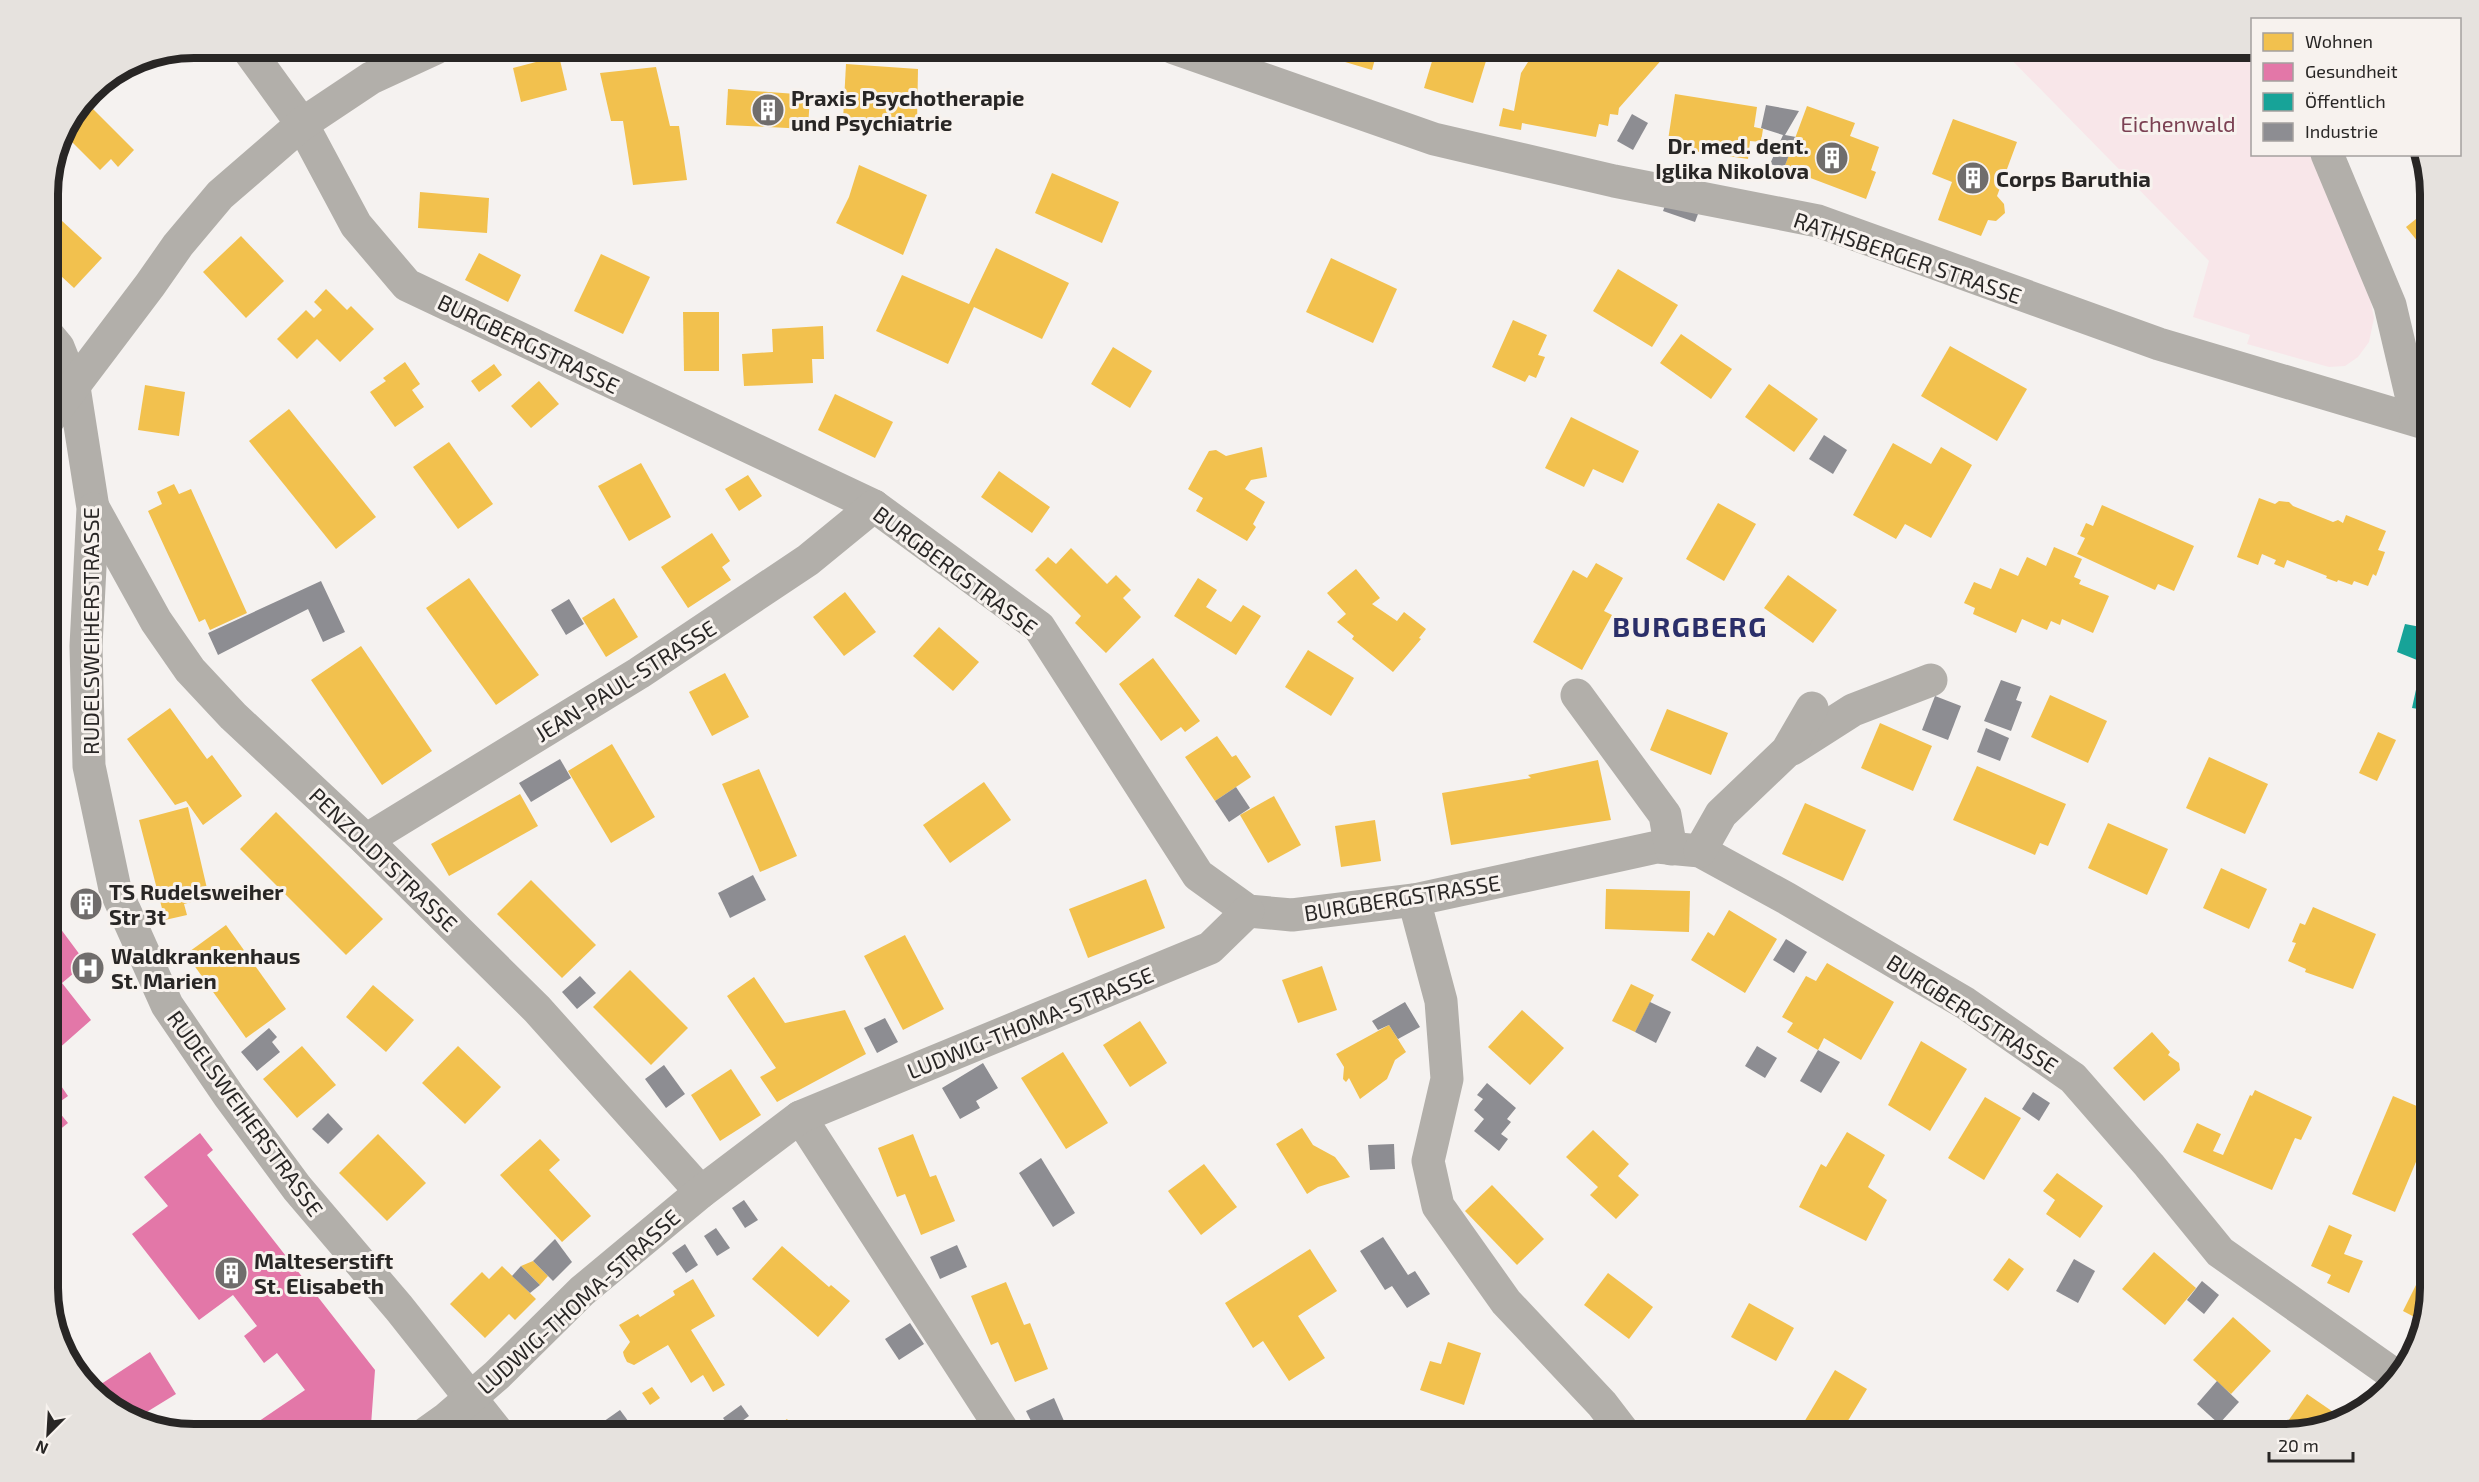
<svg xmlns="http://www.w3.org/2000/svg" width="2479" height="1482" viewBox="0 0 2479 1482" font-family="'Exo 2',sans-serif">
	<rect width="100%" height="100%" fill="#f5f2f0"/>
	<path fill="#f8e6e9" d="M2000 48H2252V154L2316 155 2366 278 2374 318 2369 342 2358 357 2345 366 2329 367 2247 344 2250 335 2193 317 2209 261Z"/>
	<g fill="#f2c14e">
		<path d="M1309 48H1378L1372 70 1308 51Z"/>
		<path d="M1436 48H1490L1473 103 1424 88Z"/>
		<path d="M1537 48H1672L1619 108 1618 115 1610 114 1608 126 1599 124 1596 137 1522 123 1521 130 1499 126 1503 108 1514 111 1521 73Z"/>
		<path d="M559 56 567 90 521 102 513 68Z"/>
		<path d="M846 64 918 69 917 124 843 120Z"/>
		<path d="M656 67 670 126H679L687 180 633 185 623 121H611L600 73Z"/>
		<path d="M728 89 810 95 808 129 726 125Z"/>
		<path d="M1675 94 1757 107 1754 127 1763 129 1761 142 1750 141 1748 159 1667 147Z"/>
		<path d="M88 104 134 150 118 167 111 159 100 170 63 133Z"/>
		<path d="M1807 106 1855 123 1850 136 1879 147 1871 170 1876 172 1866 199 1784 168Z"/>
		<path d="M1953 119 2017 142 1997 196 2004 204 2005 213 1996 221 1988 220 1981 236 1938 220 1952 182 1932 174Z"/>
		<path d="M859 165 927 195 903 255 836 223 849 197Z"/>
		<path d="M1052 173 1119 202 1102 243 1035 213Z"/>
		<path d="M420 192 489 198 487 233 418 228Z"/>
		<path d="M2431 207V258L2406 227Z"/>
		<path d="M61 220 102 258 74 288 48 264V234Z"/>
		<path d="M241 236 284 281 246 318 203 272Z"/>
		<path d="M996 248 1069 283 1042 339 974 307 948 364 876 331 902 275 969 304Z"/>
		<path d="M479 253 521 275 508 302 465 280Z"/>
		<path d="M601 254 650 277 623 334 574 311Z"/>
		<path d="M1331 258 1397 289 1373 343 1306 312Z"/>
		<path d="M1618 269 1678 305 1652 347 1593 311Z"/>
		<path d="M326 289 347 310 351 306 374 329 340 362 317 339 297 359 277 339 306 310 314 318 322 310 314 302Z"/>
		<path d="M683 312H719V371H684Z"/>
		<path d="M1513 320 1547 335 1538 355 1545 357 1536 378 1529 375 1525 382 1492 367Z"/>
		<path d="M823 326 824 359H812L813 383 744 386 742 354 773 352 772 329Z"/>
		<path d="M1681 334 1732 369 1711 399 1660 363Z"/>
		<path d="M1950 346 2027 389 1997 441 1921 396Z"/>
		<path d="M1113 347 1152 371 1130 408 1091 384Z"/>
		<path d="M405 362 420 384 412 390 424 407 395 427 370 392 386 381 383 378Z"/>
		<path d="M494 364 502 375 479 392 471 381Z"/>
		<path d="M539 381 559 404 531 428 511 406Z"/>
		<path d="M1769 384 1818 419 1794 452 1745 417Z"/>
		<path d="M145 385 185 392 179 436 138 430Z"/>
		<path d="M835 394 893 422 875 458 818 430Z"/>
		<path d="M289 409 376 517 336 549 249 441Z"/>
		<path d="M1571 417 1639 451 1623 483 1593 469 1584 487 1545 468Z"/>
		<path d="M449 442 493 504 458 529 413 467Z"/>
		<path d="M1893 443 1931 464 1941 447 1972 465 1931 538 1905 524 1896 539 1853 515Z"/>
		<path d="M1262 447 1267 477 1251 480 1245 489 1265 502 1253 524 1256 527 1247 541 1196 511 1203 498 1188 489 1209 451 1216 450 1226 456Z"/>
		<path d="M641 463 671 517 629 541 598 486Z"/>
		<path d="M999 471 1050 507 1032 533 981 497Z"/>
		<path d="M748 475 762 496 739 511 725 489Z"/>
		<path d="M174 484 179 494 191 489 247 613 210 630 205 619 199 622 148 511 162 504 157 492Z"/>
		<path d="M2259 498 2275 504 2279 501 2289 502 2293 506 2333 522 2338 520 2343 523 2346 515 2386 531 2378 550 2385 552 2376 576 2373 574 2368 586 2354 581 2352 585 2338 580 2337 582 2326 578 2327 576 2287 560 2284 568 2274 564 2276 560 2262 554 2258 565 2237 557Z"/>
		<path d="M1718 503 1756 524 1724 581 1686 559Z"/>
		<path d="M2102 505 2194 546 2174 591 2158 584 2155 590 2077 554 2085 538 2080 536 2086 523 2093 526Z"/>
		<path d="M712 533 730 561 722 567 731 580 688 608 661 567Z"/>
		<path d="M2054 547 2082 559 2074 577 2081 580 2079 584 2109 596 2093 633 2062 619 2060 625 2051 621 2047 630 2022 619 2016 633 1973 614 1975 608 1964 603 1974 582 1991 589 2000 568 2018 576 2027 557 2046 566Z"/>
		<path d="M1071 548 1107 584 1116 575 1131 590 1123 598 1141 617 1106 653 1075 623 1081 616 1035 570 1048 557 1056 564Z"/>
		<path d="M52 549H58L57 563 52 562Z"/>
		<path d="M1596 563 1623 578 1604 611 1612 615 1582 670 1533 642 1573 570 1587 578Z"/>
		<path d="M1356 569 1380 598 1372 604 1397 621 1404 612 1426 629 1419 638 1421 639 1393 672 1352 639 1354 636 1337 622 1346 614 1327 593Z"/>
		<path d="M1788 575 1837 610 1813 643 1764 608Z"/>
		<path d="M469 578 539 675 496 705 426 608Z"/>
		<path d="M1198 578 1217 590 1206 607 1231 622 1243 605 1261 616 1236 655 1174 616Z"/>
		<path d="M845 592 876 632 844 656 813 617Z"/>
		<path d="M614 598 638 637 606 657 582 618Z"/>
		<path d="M939 627 979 662 953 691 913 656Z"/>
		<path d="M361 646 432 751 382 785 311 680Z"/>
		<path d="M1308 650 1354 678 1331 716 1285 687Z"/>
		<path d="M1153 658 1200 721 1185 732 1181 727 1161 741 1119 684Z"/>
		<path d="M725 673 749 717 712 736 689 692Z"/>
		<path d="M2050 695 2107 721 2088 763 2031 737Z"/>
		<path d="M170 708 207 759 212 755 242 796 203 825 186 801 175 805 127 739Z"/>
		<path d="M1667 709 1728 733 1711 775 1650 750Z"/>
		<path d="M1880 723 1932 746 1913 791 1861 768Z"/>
		<path d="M2378 732 2396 740 2377 781 2359 773Z"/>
		<path d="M1217 736 1232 757 1236 755 1251 777 1215 801 1185 757Z"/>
		<path d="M612 744 655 817 611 843 568 771Z"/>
		<path d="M2209 757 2268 784 2245 834 2186 808Z"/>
		<path d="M1598 760 1611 820 1451 845 1442 793 1531 778 1528 775Z"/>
		<path d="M1977 766 2066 804 2048 846 2040 843 2035 855 1953 820Z"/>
		<path d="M759 769 797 856 760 872 722 784Z"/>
		<path d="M984 782 1011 820 950 863 923 825Z"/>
		<path d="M520 794 538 826 449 876 431 844Z"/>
		<path d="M1274 796 1301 845 1268 863 1240 815Z"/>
		<path d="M1805 803 1866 830 1843 881 1782 854Z"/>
		<path d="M188 807 209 897 184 904 187 915 165 920 139 820Z"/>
		<path d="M276 812 383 919 346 955 240 849Z"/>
		<path d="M1375 820 1381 861 1341 867 1335 826Z"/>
		<path d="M2108 823 2168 849 2147 895 2088 868Z"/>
		<path d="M2221 868 2267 889 2249 929 2203 908Z"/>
		<path d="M1146 879 1165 928 1088 958 1069 909Z"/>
		<path d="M531 880 596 945 562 978 497 914Z"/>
		<path d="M1606 889 1690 891 1689 932 1605 929Z"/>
		<path d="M2313 907 2376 934 2353 989 2305 972 2306 969 2288 961 2296 943 2292 942 2300 923 2305 925Z"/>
		<path d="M1729 910 1777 939 1745 993 1691 960 1708 932 1714 936Z"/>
		<path d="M226 925 286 1009 246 1038 186 954Z"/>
		<path d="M905 935 944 1009 903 1030 864 956Z"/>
		<path d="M1827 963 1894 1002 1861 1060 1824 1038 1818 1050 1787 1032 1793 1023 1782 1017 1806 976 1816 981Z"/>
		<path d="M1322 966 1337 1010 1298 1023 1282 980Z"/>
		<path d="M630 970 688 1028 651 1065 593 1007Z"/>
		<path d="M754 977 785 1023 845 1010 866 1054 777 1102 760 1077 776 1068 727 996Z"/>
		<path d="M1631 984 1654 995 1635 1032 1612 1021Z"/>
		<path d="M2431 984V1014L2420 1009Z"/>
		<path d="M373 985 414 1020 386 1052 346 1017Z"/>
		<path d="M1522 1010 1564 1048 1530 1085 1488 1047Z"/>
		<path d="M1140 1021 1167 1063 1130 1087 1103 1045Z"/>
		<path d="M1389 1025 1406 1052 1395 1060 1387 1079 1360 1099 1349 1078 1346 1082 1343 1079 1344 1067 1336 1054Z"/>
		<path d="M2152 1032 2170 1052 2168 1055 2179 1063 2180 1070 2144 1101 2113 1068Z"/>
		<path d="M1921 1041 1967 1069 1930 1131 1888 1105Z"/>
		<path d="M302 1046 336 1085 297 1118 263 1079Z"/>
		<path d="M458 1046 501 1087 465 1124 422 1083Z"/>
		<path d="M1063 1052 1108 1123 1066 1149 1021 1078Z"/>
		<path d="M731 1069 761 1115 720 1141 691 1095Z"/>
		<path d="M2255 1090 2312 1117 2301 1140 2295 1138 2272 1190 2183 1152 2197 1123 2221 1134 2213 1151 2223 1155 2250 1095 2252 1096Z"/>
		<path d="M2393 1096 2431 1112V1126L2395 1212 2352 1194Z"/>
		<path d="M1985 1097 2021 1118 1984 1180 1948 1158Z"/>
		<path d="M1302 1128 1313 1145 1335 1157 1350 1177 1318 1187 1307 1194 1276 1144Z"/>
		<path d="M1593 1130 1629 1164 1618 1176 1639 1195 1616 1219 1590 1195 1598 1187 1566 1157Z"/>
		<path d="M1847 1132 1885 1155 1868 1187 1887 1200 1866 1241 1799 1207 1821 1164 1826 1167Z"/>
		<path d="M378 1134 426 1183 387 1221 339 1173Z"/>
		<path d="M913 1134 930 1177 936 1175 955 1221 921 1235 905 1194 897 1197 878 1148Z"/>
		<path d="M540 1139 560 1160 549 1170 591 1216 562 1242 500 1175Z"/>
		<path d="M1204 1164 1237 1207 1201 1235 1168 1191Z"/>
		<path d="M2057 1173 2103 1206 2080 1238 2046 1214 2055 1200 2043 1191Z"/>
		<path d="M1492 1185 1544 1239 1517 1265 1465 1211Z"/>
		<path d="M2329 1225 2352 1235 2344 1254 2363 1261 2349 1293 2327 1283 2331 1275 2311 1266Z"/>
		<path d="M2431 1228V1252L2422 1247Z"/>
		<path d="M782 1246 829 1287 831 1285 850 1301 818 1337 752 1279Z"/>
		<path d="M1310 1249 1337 1291 1298 1316 1325 1358 1289 1381 1263 1341 1253 1348 1225 1303Z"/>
		<path d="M2154 1252 2196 1288 2165 1325 2122 1289Z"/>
		<path d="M2431 1255V1287L2422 1321 2403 1311Z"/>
		<path d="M2009 1258 2024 1269 2008 1291 1993 1280Z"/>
		<path d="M533 1261 548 1276 540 1285 521 1266Z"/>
		<path d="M502 1266 536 1299 515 1320 509 1314 485 1338 450 1304 482 1272 489 1279Z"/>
		<path d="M1608 1273 1653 1307 1629 1339 1584 1305Z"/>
		<path d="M693 1279 715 1316 691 1330 725 1385 713 1392 703 1375 691 1383 668 1345 634 1365 627 1362 624 1356 623 1352 630 1342 619 1325 638 1314 640 1317 675 1295 673 1291Z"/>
		<path d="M1006 1282 1024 1325 1030 1323 1048 1369 1015 1382 998 1342 991 1345 971 1296Z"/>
		<path d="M1749 1303 1794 1328 1776 1361 1731 1337Z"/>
		<path d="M2233 1317 2271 1351 2231 1394 2193 1360Z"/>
		<path d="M1448 1342 1481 1353 1464 1405 1420 1390 1430 1361 1441 1364Z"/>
		<path d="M1835 1370 1867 1389 1840 1434H1797Z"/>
		<path d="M652 1387 660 1398 650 1405 642 1393Z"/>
		<path d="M2307 1394 2342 1418 2279 1434Z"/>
		<path d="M787 1419 797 1434H765Z"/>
		<path d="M665 1422 672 1434H645Z"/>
		<path d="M893 1423 906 1434H883Z"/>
		<path d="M1099 1424 1103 1434H1074Z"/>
		<path d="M2147 1424 2159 1434H2138Z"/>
	</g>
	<g fill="#e377a8">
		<path d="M88 892 95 912 84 916 77 896Z"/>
		<path d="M60 928 86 963 62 983 91 1020 48 1058V938Z"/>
		<path d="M48 1067 68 1096 54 1106 68 1123 48 1139Z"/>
		<path d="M200 1133 213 1150 207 1155 375 1370 371 1425 358 1434H240L305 1390 277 1353 264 1363 244 1336 257 1326 233 1295 199 1320 132 1234 168 1206 144 1177Z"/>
		<path d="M150 1352 176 1394 137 1418 121 1414 95 1388Z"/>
	</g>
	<g fill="#17a398">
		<path d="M2405 624 2431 629V711L2412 708 2422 662 2397 652Z"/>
		<path d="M2430 719 2431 720V755L2418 739 2426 734Z"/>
	</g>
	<g fill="#8d8d92">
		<path d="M1766 105 1799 111 1785 135 1796 137 1784 168 1770 164 1783 135 1761 128Z"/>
		<path d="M1632 114 1648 123 1633 150 1617 141Z"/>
		<path d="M1666 203 1698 214 1695 222 1663 211Z"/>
		<path d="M1824 435 1847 450 1833 474 1809 459Z"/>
		<path d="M321 581 345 632 323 642 308 609 218 655 208 633Z"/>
		<path d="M569 599 584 624 566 635 551 610Z"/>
		<path d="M2001 680 2021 687 2016 700 2022 702 2011 731 1984 721Z"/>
		<path d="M1935 696 1961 706 1948 740 1922 730Z"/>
		<path d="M1986 728 2009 738 2000 761 1977 752Z"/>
		<path d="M560 759 571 778 531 802 519 783Z"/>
		<path d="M1236 787 1250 808 1229 822 1215 801Z"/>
		<path d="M753 875 766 900 730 918 718 893Z"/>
		<path d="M1786 939 1807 952 1794 973 1773 960Z"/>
		<path d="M580 976 596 993 577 1009 562 992Z"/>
		<path d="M1405 1002 1420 1027 1398 1039 1389 1025 1378 1030 1372 1021Z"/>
		<path d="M1650 1002 1671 1012 1656 1043 1635 1032Z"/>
		<path d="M885 1018 898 1042 877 1053 864 1028Z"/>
		<path d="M269 1028 277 1037 272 1042 280 1052 257 1071 241 1052Z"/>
		<path d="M1757 1046 1777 1058 1765 1078 1745 1066Z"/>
		<path d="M1818 1050 1840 1062 1821 1093 1800 1081Z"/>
		<path d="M983 1063 998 1088 976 1101 980 1108 960 1119 942 1088Z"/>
		<path d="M664 1065 685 1094 666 1108 645 1079Z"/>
		<path d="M1487 1083 1516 1108 1507 1119 1511 1122 1501 1134 1508 1139 1499 1151 1474 1131 1484 1119 1474 1110 1483 1099 1477 1095Z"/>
		<path d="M2033 1092 2050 1103 2039 1121 2022 1109Z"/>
		<path d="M328 1113 343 1129 328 1144 312 1129Z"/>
		<path d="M1394 1144 1395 1169 1370 1170 1368 1145Z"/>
		<path d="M1041 1158 1075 1213 1053 1227 1019 1173Z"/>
		<path d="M744 1200 758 1220 745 1228 732 1208Z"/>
		<path d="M716 1228 730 1248 717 1256 704 1236Z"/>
		<path d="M1383 1237 1408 1275 1415 1271 1430 1294 1407 1308 1392 1286 1385 1290 1360 1251Z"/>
		<path d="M555 1239 572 1262 553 1281 533 1261Z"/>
		<path d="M685 1244 698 1265 686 1273 672 1253Z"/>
		<path d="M957 1245 967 1267 940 1279 930 1257Z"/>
		<path d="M2074 1259 2095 1271 2078 1303 2056 1291Z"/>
		<path d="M521 1266 540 1285 530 1293 512 1276Z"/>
		<path d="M2202 1281 2219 1295 2204 1314 2187 1300Z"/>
		<path d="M910 1323 924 1344 899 1360 885 1339Z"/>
		<path d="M2217 1381 2239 1402 2219 1424 2197 1404Z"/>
		<path d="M1054 1398 1064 1421 1037 1433 1026 1411Z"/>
		<path d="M741 1405 749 1416 731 1429 723 1418Z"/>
		<path d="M620 1410 637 1433 635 1434H607L600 1424Z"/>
	</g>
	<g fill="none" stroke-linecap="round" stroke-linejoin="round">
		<g stroke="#b2afaa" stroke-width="33">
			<path d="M247 48 302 124 356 225 407 285 874 506 1039 627 1198 875 1248 911 1292 915 1414 900 1657 847 1700 851 1786 898 1965 1003 2073 1078 2149 1165 2220 1252 2396 1376"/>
			<path d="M1174 48 1434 139 1614 181 1818 221 2159 344 2431 425"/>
			<path d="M2327 154 2390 305 2417 420"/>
			<path d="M48 335 58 347 74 387 93 508 86 646 89 766 115 889 167 1005 229 1096 297 1188 399 1308 499 1434"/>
			<path d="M48 420 150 285 178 245 220 195 302 124 371 78 436 48"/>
			<path d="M94 509 156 621 190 670 233 716 366 840 537 1009 701 1192"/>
			<path d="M1577 695 1665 815 1671 849"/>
			<path d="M1792 749 1853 710 1931 680"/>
			<path d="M366 840 639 673 808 560 874 506"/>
			<path d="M1700 851 1721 814 1787 751 1812 708"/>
			<path d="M1414 900 1441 1001 1447 1079 1428 1161 1438 1206 1506 1302 1602 1404 1625 1434"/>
			<path d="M800 1117 1005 1434"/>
			<path d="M425 1434 446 1419 497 1375 582 1291 701 1192 800 1117 1210 948 1248 911"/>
		</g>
	</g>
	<defs>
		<g id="building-disc" transform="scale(1.725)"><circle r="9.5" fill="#706d6c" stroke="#f7f2ee"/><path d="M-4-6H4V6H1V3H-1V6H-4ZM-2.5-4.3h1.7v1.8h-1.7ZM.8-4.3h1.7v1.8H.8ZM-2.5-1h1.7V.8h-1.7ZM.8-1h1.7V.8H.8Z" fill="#fff"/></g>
		<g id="hospital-disc" transform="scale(1.725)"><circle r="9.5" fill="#706d6c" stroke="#f7f2ee"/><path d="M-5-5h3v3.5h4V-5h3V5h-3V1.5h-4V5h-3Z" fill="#fff"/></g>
	</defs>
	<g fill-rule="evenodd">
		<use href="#building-disc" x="768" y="110"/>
		<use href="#building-disc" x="1832" y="158"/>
		<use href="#building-disc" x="1973" y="178"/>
		<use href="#building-disc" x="86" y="904"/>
		<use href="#hospital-disc" x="88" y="968"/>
		<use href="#building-disc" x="231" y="1273"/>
	</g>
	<g text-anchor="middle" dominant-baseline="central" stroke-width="6" stroke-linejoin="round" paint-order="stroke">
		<g font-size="22" font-weight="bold" fill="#282625" stroke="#f7f2ee" text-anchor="start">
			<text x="791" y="97">Praxis Psychotherapie<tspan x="791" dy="25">und Psychiatrie</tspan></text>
			<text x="1809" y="145" text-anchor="end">Dr. med. dent.<tspan x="1809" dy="25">Iglika Nikolova</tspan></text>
			<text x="1996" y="178">Corps Baruthia</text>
			<text x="109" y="891">TS Rudelsweiher<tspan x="109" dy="25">Str 3t</tspan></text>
			<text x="111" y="955">Waldkrankenhaus<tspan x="111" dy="25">St. Marien</tspan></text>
			<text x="254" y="1260">Malteserstift<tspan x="254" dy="25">St. Elisabeth</tspan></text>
		</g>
		<g font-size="22" fill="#7b4153" stroke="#f7f2ee">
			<text x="2178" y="123">Eichenwald</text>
		</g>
		<g font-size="22" fill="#282625" stroke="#f7f2ee">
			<text transform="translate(1908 257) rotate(19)">RATHSBERGER STRASSE</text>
			<text transform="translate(529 343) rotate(26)">BURGBERGSTRASSE</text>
			<text transform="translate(956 570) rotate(37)">BURGBERGSTRASSE</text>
			<text transform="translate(90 631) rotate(-90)">RUDELSWEIHERSTRASSE</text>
			<text transform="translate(625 680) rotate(-32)">JEAN-PAUL-STRASSE</text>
			<text transform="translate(384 859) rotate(44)">PENZOLDTSTRASSE</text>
			<text transform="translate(1402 897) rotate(-9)">BURGBERGSTRASSE</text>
			<text transform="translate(1973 1013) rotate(33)">BURGBERGSTRASSE</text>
			<text transform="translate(1030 1022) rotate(-22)">LUDWIG-THOMA-STRASSE</text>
			<text transform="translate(246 1113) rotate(54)">RUDELSWEIHERSTRASSE</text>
			<text transform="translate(578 1301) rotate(-42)">LUDWIG-THOMA-STRASSE</text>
		</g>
		<g font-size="28" font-weight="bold" letter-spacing="1.5" fill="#2b2f69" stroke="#f7f2ee">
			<text x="1690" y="626">BURGBERG</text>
		</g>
	</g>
	<path d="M0 0H2479V1482H0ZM194 58H2284A136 136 0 0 1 2420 194V1288A136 136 0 0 1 2284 1424H194A136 136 0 0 1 58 1288V194A136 136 0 0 1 194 58Z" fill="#e6e2de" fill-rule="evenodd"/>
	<path fill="none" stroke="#282625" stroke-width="8" d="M194 58H2284A136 136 0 0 1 2420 194V1288A136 136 0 0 1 2284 1424H194A136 136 0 0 1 58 1288V194A136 136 0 0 1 194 58Z"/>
	<rect x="2251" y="18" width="210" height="138" fill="#f7f2ee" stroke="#a4a09e" stroke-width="1.5"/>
	<rect x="2263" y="33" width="30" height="18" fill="#f2c14e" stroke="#a4a09e" stroke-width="1.5"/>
	<text x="2305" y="48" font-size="18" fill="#282625">Wohnen</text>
	<rect x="2263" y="63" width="30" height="18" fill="#e377a8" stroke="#a4a09e" stroke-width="1.5"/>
	<text x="2305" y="78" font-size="18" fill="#282625">Gesundheit</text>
	<rect x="2263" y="93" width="30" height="18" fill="#17a398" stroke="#a4a09e" stroke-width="1.5"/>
	<text x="2305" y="108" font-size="18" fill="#282625">Öffentlich</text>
	<rect x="2263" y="123" width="30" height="18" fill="#8d8d92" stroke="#a4a09e" stroke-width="1.5"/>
	<text x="2305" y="138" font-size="18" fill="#282625">Industrie</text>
	<g transform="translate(48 1434) rotate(204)" stroke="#f7f2ee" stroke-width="4.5" paint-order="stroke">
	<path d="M0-4.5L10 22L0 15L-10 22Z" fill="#282625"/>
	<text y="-9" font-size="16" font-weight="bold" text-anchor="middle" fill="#282625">N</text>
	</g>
	<path d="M2269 1452v9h84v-9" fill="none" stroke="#282625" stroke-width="3"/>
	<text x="2278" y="1452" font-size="18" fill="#282625" stroke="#f7f2ee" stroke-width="4.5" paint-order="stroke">20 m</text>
</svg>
